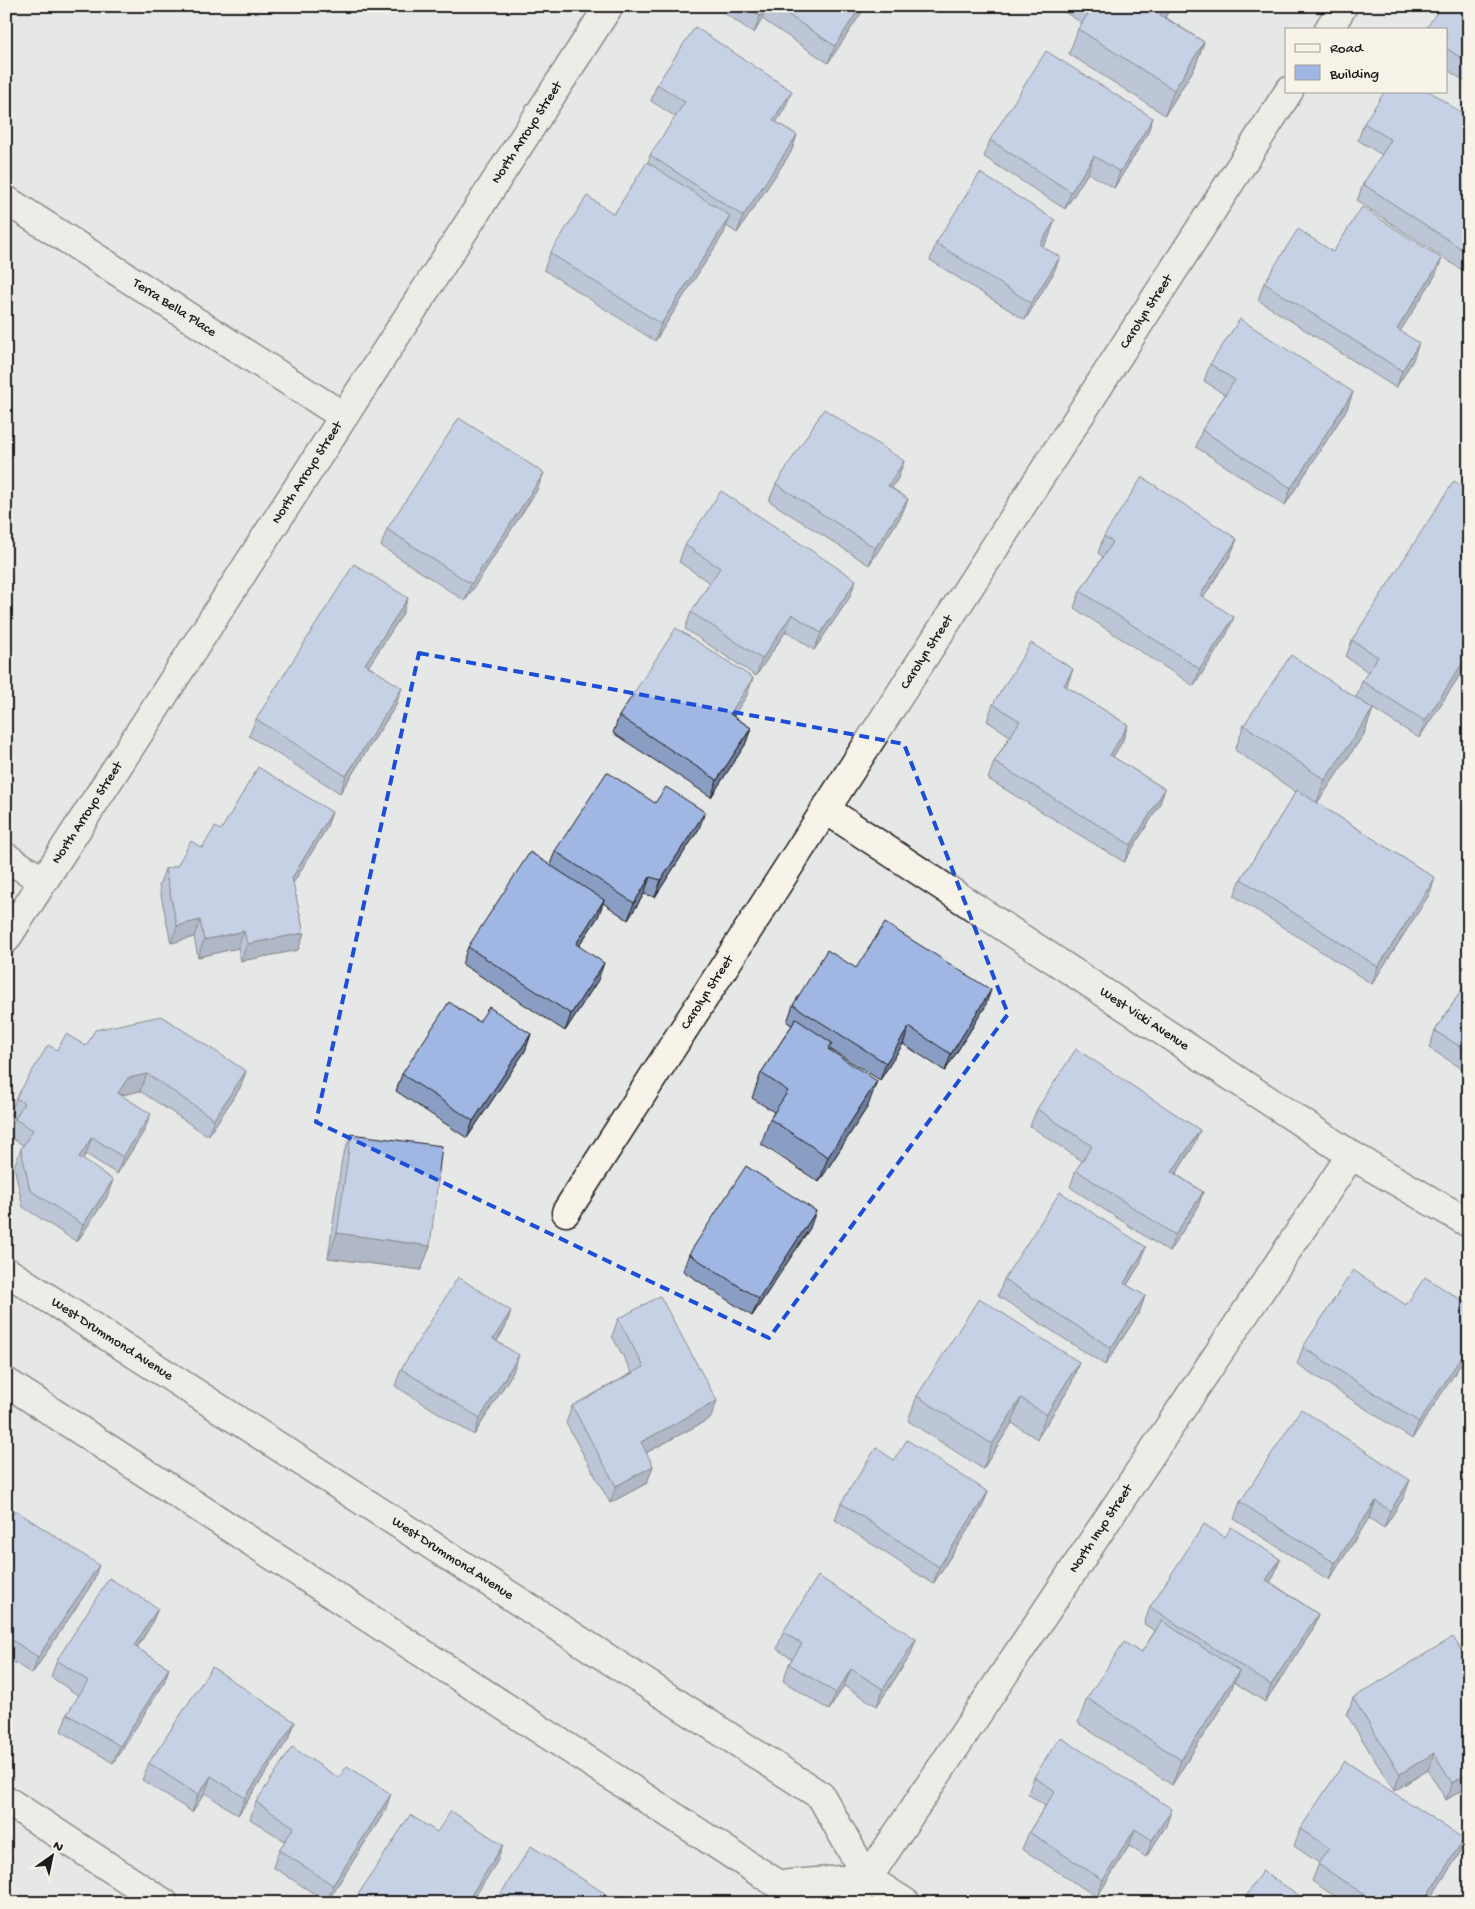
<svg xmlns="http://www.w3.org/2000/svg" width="1475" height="1909" viewBox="0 0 1475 1909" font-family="'Gochi Hand',sans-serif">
	<rect width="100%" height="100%" fill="#e6e7e7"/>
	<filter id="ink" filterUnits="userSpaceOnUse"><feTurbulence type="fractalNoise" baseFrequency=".02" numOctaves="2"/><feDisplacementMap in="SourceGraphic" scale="10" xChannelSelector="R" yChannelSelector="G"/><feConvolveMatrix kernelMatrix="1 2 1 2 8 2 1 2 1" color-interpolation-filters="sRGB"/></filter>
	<g filter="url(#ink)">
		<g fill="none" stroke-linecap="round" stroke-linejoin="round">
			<g stroke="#1c1c1c" stroke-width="31">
				<g id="street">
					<path d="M1329 29 1343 6"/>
					<path id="s1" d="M6 200 343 416"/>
					<path id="s2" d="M825 809 1351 1155 1469 1223"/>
					<path d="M6 857 43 881"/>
					<path id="s3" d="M6 939 609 6"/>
					<path id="s4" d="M566 1212 1289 91"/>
					<path d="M6 1800 164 1903"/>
					<path id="s5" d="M851 1903 1351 1155"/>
				</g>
			</g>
			<g stroke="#1c1c1c" stroke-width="31">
				<g id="secondary">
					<path id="s6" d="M6 1271 821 1796 867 1878 906 1903"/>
					<path d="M6 1382 779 1885 867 1878"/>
				</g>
			</g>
			<use href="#street" stroke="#f7f3e8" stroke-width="28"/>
			<use href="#secondary" stroke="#f7f3e8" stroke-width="28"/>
		</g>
		<g fill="#8a9dc3" stroke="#1c1c1c">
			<path d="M719 6H866L828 63 762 19 754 33 718 9Z"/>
			<path d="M1055 6H1172L1165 17 1204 42 1195 67 1165 115 1069 54 1078 29 1082 23Z"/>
			<path d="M1469 6V84L1446 69V29Z"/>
			<path d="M657 84 785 108 776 122 797 135 791 152 737 233 726 226 724 233 655 341 544 270 550 253 614 214 648 163 650 155 676 117 651 101Z"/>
			<path d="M1469 118V260L1462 270 1357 201 1363 184 1382 155 1358 140 1364 123Z"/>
			<path d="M1147 135 1114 188 1088 173 1065 209 984 157 990 140Z"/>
			<path d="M1049 237 1043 247 1053 274 1025 320 930 260 936 243Z"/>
			<path d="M1333 252 1435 276 1400 331 1413 360 1396 388 1258 300 1264 283Z"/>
			<path d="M1210 364 1353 392 1347 409 1285 505 1196 447 1202 430 1225 395 1204 381Z"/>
			<path d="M904 461 898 478 892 488 908 499 901 516 869 565 769 501 776 484Z"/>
			<path d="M537 490 465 601 381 546 387 529Z"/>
			<path d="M1104 536 1237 539 1230 556 1203 598 1227 634 1194 686 1074 608 1080 591 1103 557 1098 553Z"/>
			<path d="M685 545 850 597 814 650 786 631 756 676 685 629 691 612 710 583 679 562Z"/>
			<path d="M408 598 402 615 368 666 396 705 340 793 249 736 256 719Z"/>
			<path d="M1352 640 1469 661 1419 738 1356 698 1362 681 1368 672 1346 657Z"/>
			<path d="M753 678 747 695 733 716 751 728 745 745 711 797 613 733 619 716Z"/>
			<path d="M1067 687 1128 725 1122 742 1113 757 1165 789 1159 806 1124 862 988 779 994 762 1010 736 987 721 993 704Z"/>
			<path d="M1373 709 1364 734 1317 803 1435 878 1429 895 1372 984 1234 896 1241 879 1296 792 1235 750 1244 725Z"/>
			<path d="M655 803 699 829 655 897 644 894 628 920 603 903 598 917 579 946 598 980 565 1031 462 964 468 947 550 865 555 851Z"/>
			<path d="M332 812 326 829 293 883 304 933 298 950 241 961 238 948 198 957 194 937 171 943 159 886 165 869 177 866 202 848 221 830Z"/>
			<path d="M856 968 985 1007 945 1071 903 1044 880 1080 830 1049 829 1050 868 1106 819 1182 761 1144 770 1119 774 1112 752 1098 761 1073 792 1025 787 1022 793 1005Z"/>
			<path d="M1469 979V1073L1429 1048 1435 1031Z"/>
			<path d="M479 1022 531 1034 525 1051 467 1138 396 1091 402 1074Z"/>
			<path d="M86 1046 246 1071 240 1088 208 1136 140 1091 122 1095 144 1131 117 1174 86 1154 82 1160 107 1197 77 1242 23 1207 14 1166 21 1149 23 1145 8 1136 15 1118 10 1115 16 1098Z"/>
			<path d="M1037 1109 1193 1147 1176 1174 1203 1192 1197 1209 1169 1252 1070 1187 1076 1170 1082 1161 1030 1126Z"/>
			<path d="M351 1134 430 1246 421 1270 328 1258 342 1158Z"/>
			<path d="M810 1228 752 1316 683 1271 689 1254Z"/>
			<path d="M1140 1264 1127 1285 1145 1296 1139 1313 1105 1365 998 1296 1004 1279Z"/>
			<path d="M1406 1305H1469L1412 1439 1297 1364 1303 1347Z"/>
			<path d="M511 1311 505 1328 497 1341 513 1372 474 1435 395 1386 401 1369Z"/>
			<path d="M618 1319 711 1418 646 1453 653 1466 647 1483 610 1503 566 1423 572 1406 632 1373 612 1336Z"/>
			<path d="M1079 1362 1070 1387 1037 1439 1012 1423 983 1469 908 1421 917 1396Z"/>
			<path d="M894 1460 988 1492 981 1509 933 1584 835 1520 841 1503Z"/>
			<path d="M1404 1497 1384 1528 1369 1518 1329 1580 1234 1519 1240 1502Z"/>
			<path d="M6 1523 93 1582 32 1674 6 1657Z"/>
			<path d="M1225 1537 1280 1559 1274 1576 1270 1582 1318 1614 1312 1631 1265 1702 1234 1682 1229 1695 1172 1785 1078 1723 1087 1698 1141 1653 1155 1631 1144 1624 1150 1607Z"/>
			<path d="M158 1608 151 1625 137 1648 169 1668 163 1685 113 1763 61 1731 67 1714 79 1696 51 1677 57 1660Z"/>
			<path d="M783 1632 916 1639 910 1656 877 1706 844 1686 829 1710 783 1681 789 1664 792 1659 777 1649Z"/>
			<path d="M1469 1663V1786L1446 1800 1428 1770 1394 1791 1347 1715 1353 1698Z"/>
			<path d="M295 1722 289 1738 238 1815 205 1793 192 1812 142 1780 149 1763Z"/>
			<path d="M1034 1777 1166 1826 1146 1857 1129 1846 1097 1897 1022 1849 1029 1832 1045 1806 1028 1794Z"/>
			<path d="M256 1802 385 1811 327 1902 273 1867 279 1850 285 1841 250 1819Z"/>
			<path d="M1300 1829 1464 1839 1458 1856 1427 1903H1345L1312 1881 1319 1863 1294 1846Z"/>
		</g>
		<g fill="#707f9f" stroke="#1c1c1c">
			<path d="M766 6H767L762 19 754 33 760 16Z"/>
			<path d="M861 6H866L828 63 835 46Z"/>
			<path d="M1165 6H1172L1151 39 1160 15Z"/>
			<path d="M1204 42 1195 67 1165 115 1174 90Z"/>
			<path d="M792 91 785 108 767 137 773 120Z"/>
			<path d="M1153 118 1147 135 1114 188 1120 172Z"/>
			<path d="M797 135 791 152 737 233 743 216Z"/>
			<path d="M1094 156 1088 173 1065 209 1071 192Z"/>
			<path d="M730 216 724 233 655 341 661 324Z"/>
			<path d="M1055 220 1049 237 1034 262 1040 245Z"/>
			<path d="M1469 252V260L1462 270Z"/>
			<path d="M1060 257 1053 274 1025 320 1031 303Z"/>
			<path d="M1442 259 1435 276 1391 346 1397 329Z"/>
			<path d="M1419 343 1413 360 1396 388 1402 371Z"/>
			<path d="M1353 392 1347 409 1285 505 1291 488Z"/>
			<path d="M904 461 898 478 882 503 888 486Z"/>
			<path d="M544 473 537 490 465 601 471 584Z"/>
			<path d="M908 499 901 516 869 565 875 548Z"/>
			<path d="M1237 539 1230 556 1194 612 1200 595Z"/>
			<path d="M856 580 850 597 814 650 821 633Z"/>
			<path d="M408 598 402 615 359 681 365 664Z"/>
			<path d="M792 614 786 631 756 676 762 659Z"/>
			<path d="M1234 617 1227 634 1194 686 1200 669Z"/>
			<path d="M1469 653V661L1419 738 1425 721Z"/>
			<path d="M1073 669 1067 686 1057 702 1064 685Z"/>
			<path d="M753 678 747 695 724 731 730 714Z"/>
			<path d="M402 688 396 705 340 793 346 776Z"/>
			<path d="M1373 709 1364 734 1316 805 1325 780Z"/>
			<path d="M1128 725 1122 742 1104 772 1110 755Z"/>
			<path d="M751 728 745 745 711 797 717 780Z"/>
			<path d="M1165 789 1159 806 1124 862 1131 845Z"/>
			<path d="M332 812 326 829 286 895 292 878Z"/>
			<path d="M705 812 699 829 655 897 661 880Z"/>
			<path d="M650 877 644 894 628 920 634 903Z"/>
			<path d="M1435 878 1429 895 1372 984 1378 967Z"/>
			<path d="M604 900 598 917 569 961 576 944Z"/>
			<path d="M200 920 194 937 171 943 177 926Z"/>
			<path d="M244 931 238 948 198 957 204 940Z"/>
			<path d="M304 933 298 950 241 961 247 944Z"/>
			<path d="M604 963 598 980 565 1031 571 1014Z"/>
			<path d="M991 990 985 1007 945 1071 951 1054Z"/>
			<path d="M909 1027 903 1044 880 1080 886 1063Z"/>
			<path d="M531 1034 525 1051 467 1138 473 1121Z"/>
			<path d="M246 1071 240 1088 208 1136 214 1119Z"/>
			<path d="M147 1074 140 1091 122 1095 118 1093 128 1078Z"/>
			<path d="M877 1081 868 1106 819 1182 828 1157Z"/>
			<path d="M151 1114 144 1131 117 1174 123 1157Z"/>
			<path d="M1200 1130 1193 1147 1166 1189 1172 1172Z"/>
			<path d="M92 1137 86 1154 73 1174 79 1157Z"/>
			<path d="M113 1180 107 1197 77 1242 83 1225Z"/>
			<path d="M1203 1192 1197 1209 1169 1252 1175 1235Z"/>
			<path d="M816 1211 810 1228 752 1316 759 1299Z"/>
			<path d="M337 1233 430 1246 421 1270 328 1258Z"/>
			<path d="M1146 1247 1140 1264 1117 1300 1124 1283Z"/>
			<path d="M1145 1296 1139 1313 1105 1365 1111 1348Z"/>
			<path d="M511 1311 505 1328 487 1356 493 1339Z"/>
			<path d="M1469 1345V1352L1412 1439 1419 1422Z"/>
			<path d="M519 1355 513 1372 474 1435 480 1418Z"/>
			<path d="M1079 1362 1070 1387 1037 1439 1046 1415Z"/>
			<path d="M1021 1398 1012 1423 983 1469 992 1444Z"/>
			<path d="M717 1401 711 1418 634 1459 641 1442Z"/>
			<path d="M653 1466 647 1483 610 1503 616 1486Z"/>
			<path d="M1410 1480 1404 1497 1384 1528 1390 1511Z"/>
			<path d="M988 1492 981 1509 933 1584 939 1567Z"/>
			<path d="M1376 1501 1369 1518 1329 1580 1335 1563Z"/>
			<path d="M1280 1559 1274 1576 1260 1597 1266 1580Z"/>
			<path d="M99 1565 93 1582 32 1674 38 1657Z"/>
			<path d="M158 1608 151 1625 127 1663 134 1646Z"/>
			<path d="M1318 1614 1312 1631 1265 1702 1271 1685Z"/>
			<path d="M916 1639 910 1656 877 1706 883 1689Z"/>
			<path d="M169 1668 163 1685 113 1763 120 1746Z"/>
			<path d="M851 1669 844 1686 829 1710 836 1693Z"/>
			<path d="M1239 1671 1229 1695 1172 1785 1181 1760Z"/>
			<path d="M295 1722 289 1738 238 1815 245 1798Z"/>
			<path d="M1434 1753 1428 1770 1394 1791 1400 1774Z"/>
			<path d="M1469 1772V1786L1446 1800 1452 1783Z"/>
			<path d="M211 1776 205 1793 192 1812 198 1795Z"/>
			<path d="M391 1794 385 1811 327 1902 333 1885Z"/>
			<path d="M1172 1809 1166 1826 1146 1857 1152 1840Z"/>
			<path d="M1135 1829 1129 1846 1097 1897 1103 1880Z"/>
			<path d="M1464 1839 1458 1856 1427 1903H1422Z"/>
			<path d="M503 1845 497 1862 471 1903H466Z"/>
		</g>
		<g fill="#a0b6e3" stroke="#1c1c1c">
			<path d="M745 6H766L760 16Z"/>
			<path d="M775 6H861L835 46Z"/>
			<path d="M1093 6H1165L1160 15 1204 42 1174 90 1078 29Z"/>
			<path d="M1441 6H1469V63L1446 48V29H1426Z"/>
			<path d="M695 27 792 91 773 120 797 135 743 216 650 155 685 102 657 84Z"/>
			<path d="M1046 51 1153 118 1120 172 1094 156 1071 192 990 140Z"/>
			<path d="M1385 91H1429L1469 118 1468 253 1363 184 1391 140 1364 123Z"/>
			<path d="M647 162 730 216 661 324 550 253 587 196 614 214Z"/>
			<path d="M980 173 1055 220 1040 245 1060 257 1031 303 936 243Z"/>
			<path d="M1362 207 1442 259 1397 329 1419 343 1402 371 1264 283 1298 229 1333 252Z"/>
			<path d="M1240 319 1353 392 1291 488 1202 430 1235 380 1210 364Z"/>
			<path d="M824 409 904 461 888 486 908 499 875 548 776 484Z"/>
			<path d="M459 418 544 473 471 584 387 529Z"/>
			<path d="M1142 477 1237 539 1200 595 1234 617 1200 669 1080 591 1113 542 1104 536Z"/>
			<path d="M1454 481 1469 491V653L1425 721 1362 681 1378 657 1352 640Z"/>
			<path d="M721 491 856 580 821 633 792 614 762 659 691 612 720 568 685 545Z"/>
			<path d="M354 564 408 598 365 664 402 688 346 776 256 719Z"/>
			<path d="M676 628 753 678 730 714 751 728 717 780 619 716Z"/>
			<path d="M1031 643 1073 669 1064 685 1128 725 1110 755 1165 789 1131 845 994 762 1020 721 993 704Z"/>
			<path d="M1291 655 1373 709 1325 780 1244 725Z"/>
			<path d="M258 767 332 812 292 878 304 933 247 944 244 931 204 940 200 920 177 926 165 869 177 866 191 841 202 848 215 827 221 830Z"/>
			<path d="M607 772 655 803 666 787 705 812 661 880 650 877 634 903 555 851Z"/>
			<path d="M1297 790 1435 878 1378 967 1241 879Z"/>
			<path d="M530 852 604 900 576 944 604 963 571 1014 468 947Z"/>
			<path d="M885 923 991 990 951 1054 909 1027 886 1063 793 1005 827 950 856 968Z"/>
			<path d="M1469 979V1052L1435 1031Z"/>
			<path d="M449 1002 479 1022 489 1007 531 1034 473 1121 402 1074Z"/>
			<path d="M161 1016 246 1071 214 1119 147 1074 128 1078 118 1093 151 1114 123 1157 92 1137 79 1157 113 1180 83 1225 30 1190 21 1149 33 1130 15 1119 24 1103 16 1098 48 1045 57 1050 66 1034 86 1046 95 1030Z"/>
			<path d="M796 1019 832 1043 828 1049 877 1081 828 1157 770 1119 788 1091 761 1073Z"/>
			<path d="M1076 1049 1200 1130 1172 1172 1203 1192 1175 1235 1076 1170 1092 1146 1037 1109Z"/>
			<path d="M351 1134 442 1146 430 1246 337 1233Z"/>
			<path d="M746 1166 816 1211 759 1299 689 1254Z"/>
			<path d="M1060 1192 1146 1247 1124 1283 1145 1296 1111 1348 1004 1279Z"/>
			<path d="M1353 1270 1406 1305 1425 1277 1469 1305V1345L1419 1422 1303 1347Z"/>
			<path d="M458 1277 511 1311 493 1339 519 1355 480 1418 401 1369Z"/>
			<path d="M660 1296 717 1401 641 1442 653 1466 616 1486 572 1406 644 1367 618 1319Z"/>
			<path d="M979 1298 1079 1362 1046 1415 1021 1398 992 1444 917 1396Z"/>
			<path d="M1301 1409 1410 1480 1390 1511 1376 1501 1335 1563 1240 1502Z"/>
			<path d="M907 1440 988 1492 939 1567 841 1503 876 1448 894 1460Z"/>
			<path d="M15 1510 99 1565 38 1657 7 1637 6 1639V1523Z"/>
			<path d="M1204 1524 1225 1537 1231 1527 1280 1559 1266 1580 1318 1614 1271 1685 1150 1607Z"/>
			<path d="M818 1576 916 1639 883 1689 851 1669 836 1693 789 1664 802 1644 783 1632Z"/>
			<path d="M109 1578 158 1608 134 1646 169 1668 120 1746 67 1714 88 1681 57 1660Z"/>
			<path d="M1162 1621 1239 1671 1181 1760 1087 1698 1124 1642 1141 1653Z"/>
			<path d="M1453 1637 1469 1663V1772L1452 1783 1434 1753 1400 1774 1353 1698Z"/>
			<path d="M212 1667 295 1722 245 1798 211 1776 198 1795 149 1763Z"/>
			<path d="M1060 1737 1172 1809 1152 1840 1135 1829 1103 1880 1029 1832 1055 1791 1034 1777Z"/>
			<path d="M292 1747 339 1778 347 1766 391 1794 333 1885 279 1850 294 1827 256 1802Z"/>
			<path d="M1345 1761 1464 1839 1422 1903H1377L1318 1864 1329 1848 1300 1829Z"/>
			<path d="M451 1811 503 1845 466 1903H356L354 1901 410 1815 437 1832Z"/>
			<path d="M531 1846 612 1898 609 1903H495Z"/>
			<path d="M1262 1871 1311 1903H1242Z"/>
		</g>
	</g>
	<path d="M0 0H1475V1909H0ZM419 653 904 744 1008 1014 769 1338 316 1122Z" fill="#e6e7e7" fill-opacity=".55" fill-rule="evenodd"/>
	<path fill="none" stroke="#1d4ed8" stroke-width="4" stroke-dasharray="10 6" stroke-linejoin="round" d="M419 653 904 744 1008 1014 769 1338 316 1122Z"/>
	<g text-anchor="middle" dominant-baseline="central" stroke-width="4" stroke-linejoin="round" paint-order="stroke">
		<g font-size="14" fill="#1c1c1c" stroke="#f7f3e8">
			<text stroke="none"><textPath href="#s3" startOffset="960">North Arroyo Street</textPath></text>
			<text stroke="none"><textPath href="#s1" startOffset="200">Terra Bella Place</textPath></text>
			<text stroke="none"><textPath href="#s4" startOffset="1071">Carolyn Street</textPath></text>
			<text stroke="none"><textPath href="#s3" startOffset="555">North Arroyo Street</textPath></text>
			<text stroke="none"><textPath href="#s4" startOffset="666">Carolyn Street</textPath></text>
			<text stroke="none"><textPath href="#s3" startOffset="150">North Arroyo Street</textPath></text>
			<text stroke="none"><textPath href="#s4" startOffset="261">Carolyn Street</textPath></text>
			<text stroke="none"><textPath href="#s2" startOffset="382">West Vicki Avenue</textPath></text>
			<text stroke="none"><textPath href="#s6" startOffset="126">West Drummond Avenue</textPath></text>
			<text stroke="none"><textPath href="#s5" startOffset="450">North Inyo Street</textPath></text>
			<text stroke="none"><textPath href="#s6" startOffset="531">West Drummond Avenue</textPath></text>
		</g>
	</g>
	<rect width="1475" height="1909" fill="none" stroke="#f7f3e8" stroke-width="25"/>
	<rect x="12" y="12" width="1450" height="1884" fill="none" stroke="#1c1c1c" stroke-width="2" filter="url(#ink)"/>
	<rect x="1285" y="28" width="162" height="65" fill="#f7f3e8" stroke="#9f9d96"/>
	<rect x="1295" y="44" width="25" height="8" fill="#f7f3e8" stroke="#9f9d96"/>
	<text x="1330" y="52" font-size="15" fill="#1c1c1c">Road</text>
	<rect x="1295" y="65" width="25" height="15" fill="#a0b6e3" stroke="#9f9d96"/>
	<text x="1330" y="78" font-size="15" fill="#1c1c1c">Building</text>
	<g transform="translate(52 1856) rotate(33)" stroke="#f7f3e8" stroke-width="4" paint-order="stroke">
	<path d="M0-4L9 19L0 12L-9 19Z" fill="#1c1c1c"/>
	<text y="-8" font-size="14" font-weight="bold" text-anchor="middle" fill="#1c1c1c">N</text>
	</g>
</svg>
